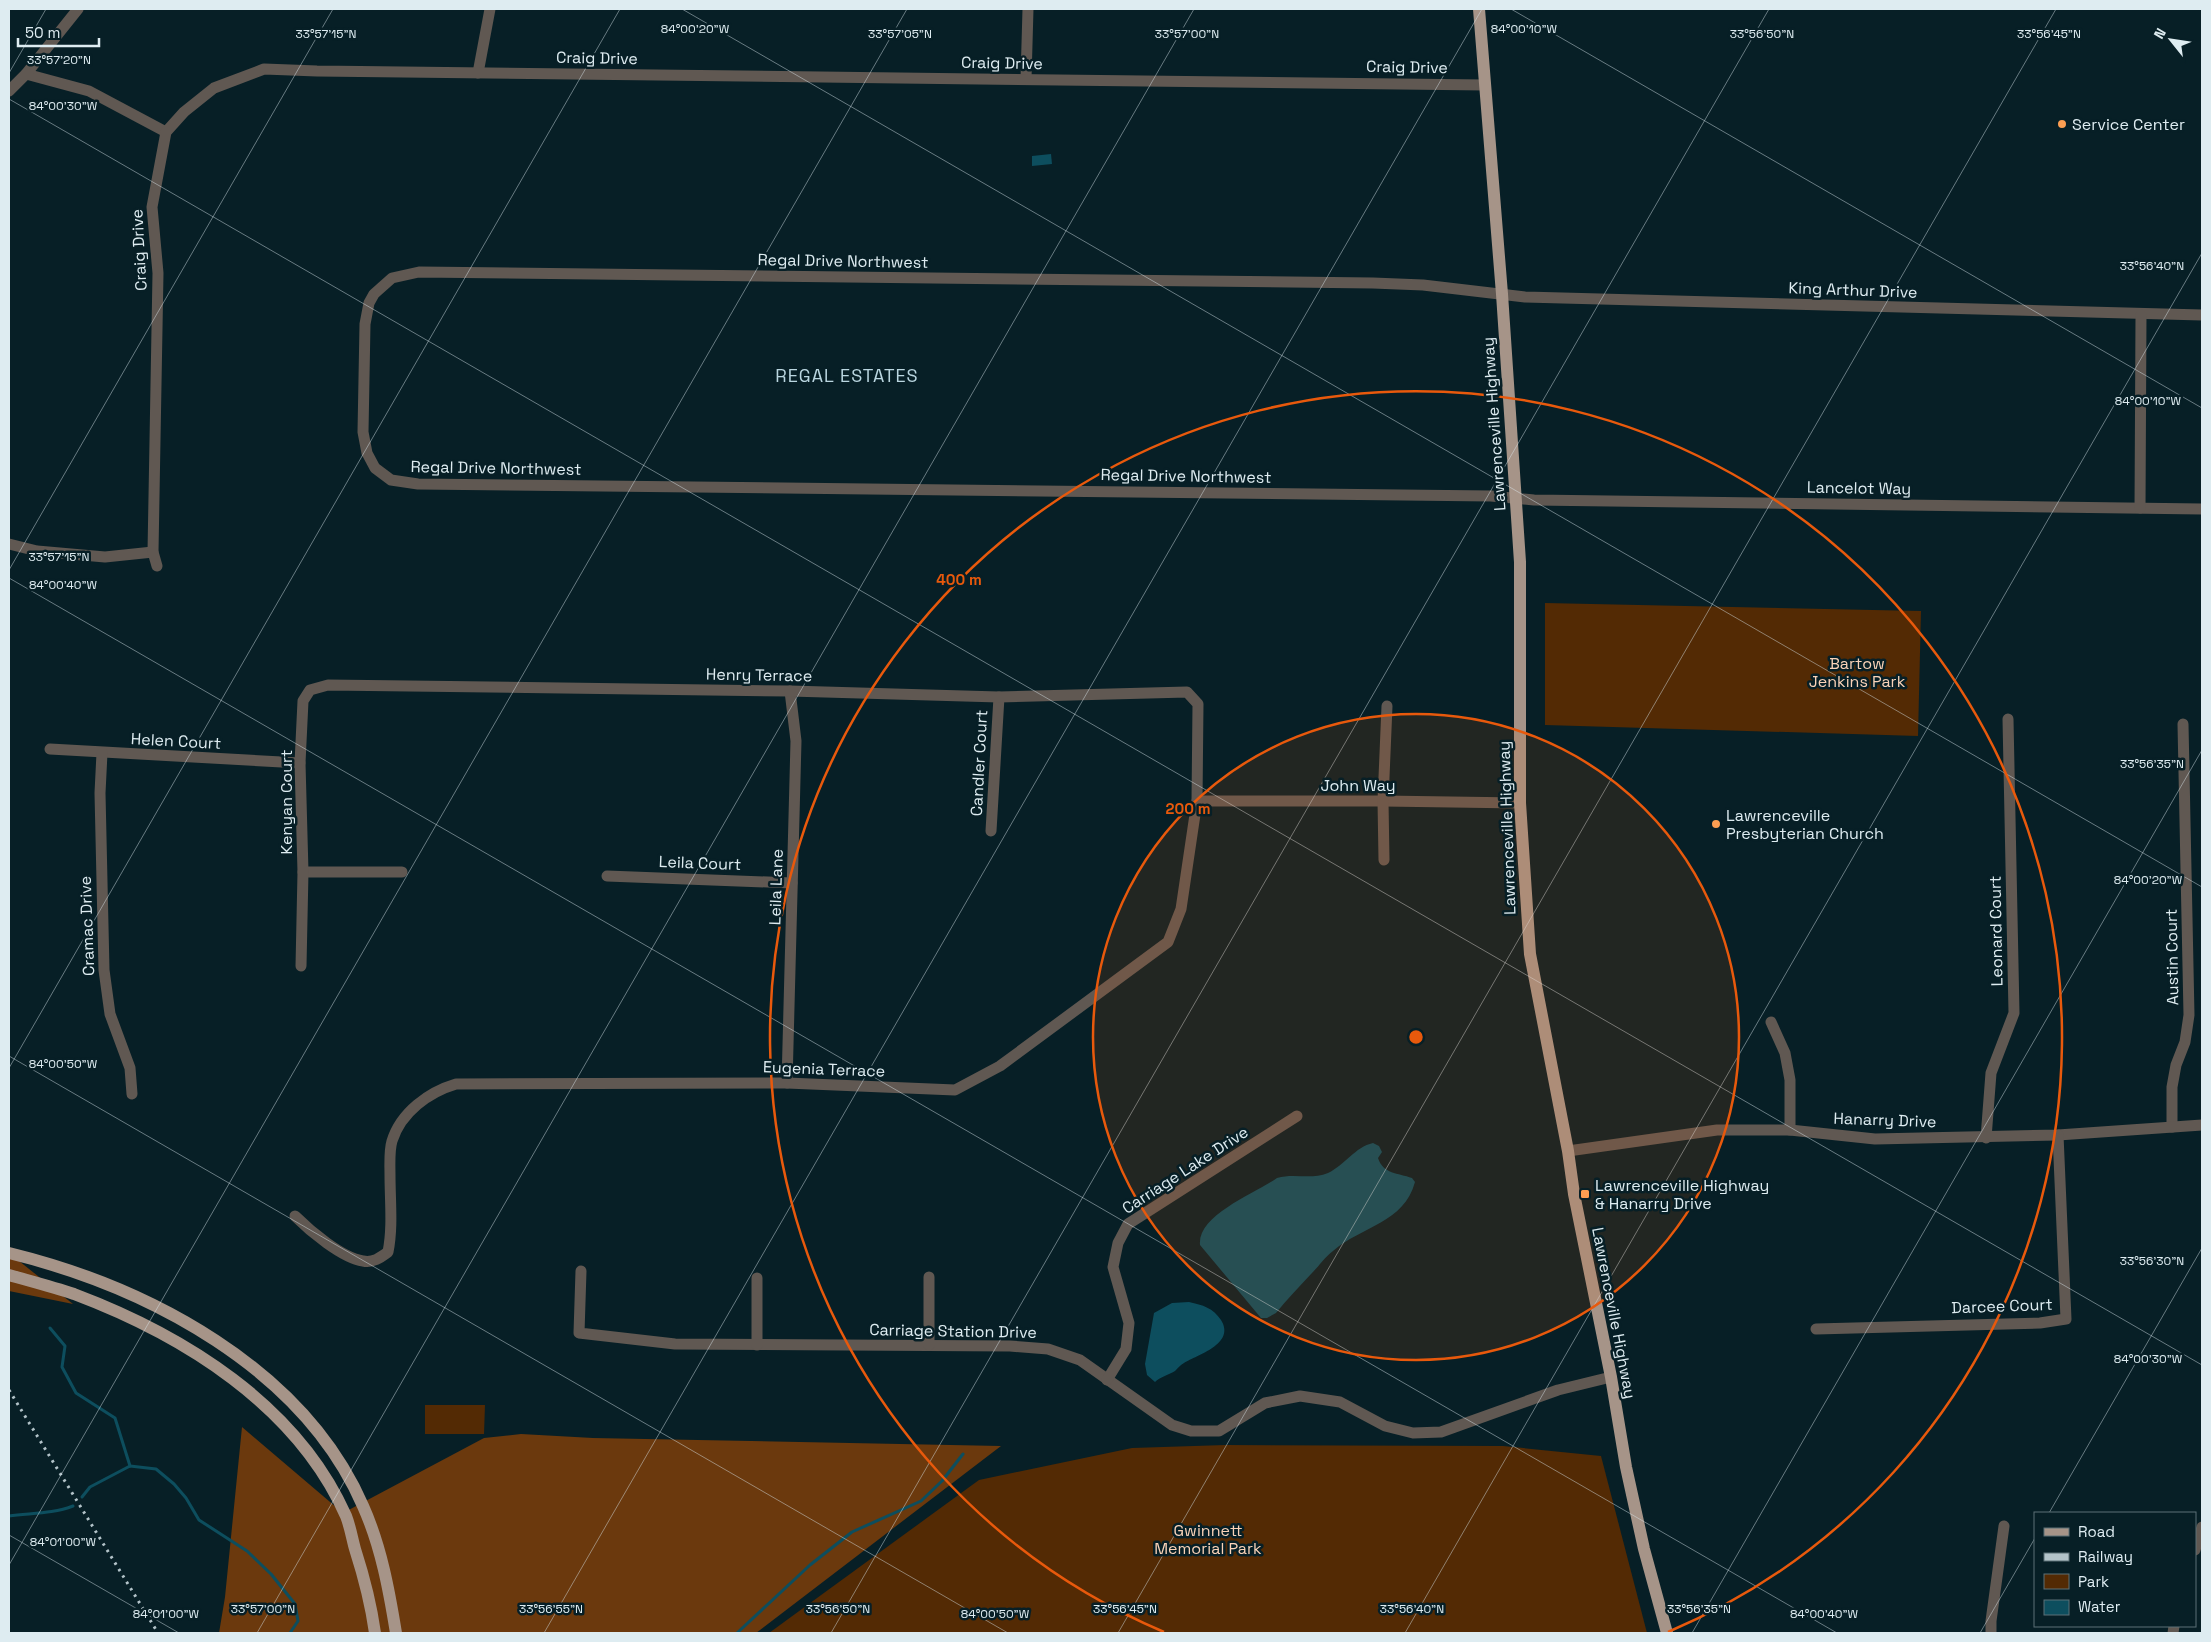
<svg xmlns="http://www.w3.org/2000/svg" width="2211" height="1642" viewBox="0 0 2211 1642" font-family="'Space Grotesk',sans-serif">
	<rect width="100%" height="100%" fill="#071f26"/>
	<g fill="#532a04">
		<path d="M1545 603 1921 611 1918 736 1545 725Z"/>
		<path d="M425 1405H485L484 1434H425Z"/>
		<path d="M1225 1445 1503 1446 1601 1456 1647 1633H769L979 1480 1132 1448Z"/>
	</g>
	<g fill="#6b390d">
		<path d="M9 1253 73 1304 9 1291Z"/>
		<path d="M242 1427 343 1513 484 1438 521 1434 593 1438 1001 1446 756 1633H219L225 1597Z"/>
	</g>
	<g fill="#0d4e5e">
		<path d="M1051 154 1052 164 1032 166V156Z"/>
		<path d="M1373 1143 1379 1146 1382 1152 1378 1158C1383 1174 1398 1173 1412 1178L1415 1182C1404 1223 1362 1226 1333 1251 1325 1257 1319 1266 1312 1273 1300 1286 1287 1299 1276 1313L1267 1318H1261L1200 1245C1197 1215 1256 1193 1277 1178 1294 1173 1311 1180 1328 1173 1345 1165 1355 1147 1373 1143Z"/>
		<path d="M1189 1302C1203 1305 1213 1308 1221 1320 1236 1344 1197 1355 1184 1363 1180 1365 1178 1368 1175 1371 1168 1375 1160 1377 1155 1382L1147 1375 1145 1364 1154 1313 1172 1303Z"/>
	</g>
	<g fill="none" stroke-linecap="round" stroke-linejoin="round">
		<g stroke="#0d4e5e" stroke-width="3">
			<path d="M50 1328 65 1346 62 1367 76 1393 115 1418 130 1466"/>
			<path d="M130 1466 156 1469 174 1484 186 1498 199 1520 247 1551 271 1574 295 1604 298 1621 290 1633"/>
			<path d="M82 1497 90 1487 130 1466"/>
			<path d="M9 1516C30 1513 53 1514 73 1506"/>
			<path d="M737 1633 810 1565 852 1532 921 1501 942 1481 963 1454"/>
		</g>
		<g stroke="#605852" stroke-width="11">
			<path d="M478 73 490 9"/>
			<path d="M26 74 89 91 166 132"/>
			<path d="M1026 79 1028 9"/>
			<path d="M9 91 26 74 78 9"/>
			<path d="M2202 315 1525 297 1423 285 1373 283 419 272 392 278 374 294 369 303 365 324 363 432 367 453 375 468 391 480 418 484 1491 496 1534 500 2202 509"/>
			<path d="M2140 508 2141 315"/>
			<path d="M9 544 37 551 105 557 153 552"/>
			<path d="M157 566 153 552 158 273 152 207 166 132 184 112 214 88 264 69 317 71 1485 85"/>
			<path d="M50 749 300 763"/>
			<path d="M102 753 100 793 104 970 110 1014 130 1068 132 1094"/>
			<path d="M1197 801H1383L1520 803"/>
			<path d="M991 831 999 697"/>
			<path d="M1384 860 1383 801 1387 706"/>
			<path d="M303 872H402"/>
			<path d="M607 876 792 883"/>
			<path d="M1771 1022 1785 1053 1790 1080V1130"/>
			<path d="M787 1083 796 741 790 691"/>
			<path d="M2172 1127V1087L2176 1065 2185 1042 2189 1015 2183 724"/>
			<path d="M1986 1138 1991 1073 2014 1013 2008 719"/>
			<path d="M1568 1151 1717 1130H1790L1875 1139 2058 1135 2202 1125"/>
			<path d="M295 1216C310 1231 342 1258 363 1261 373 1263 380 1258 388 1252 393 1227 390 1201 390 1175 390 1165 389 1151 392 1141 401 1112 429 1092 456 1084L787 1083 955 1090 1000 1066 1168 942 1181 909 1197 801 1198 704 1187 692 999 697 790 691 328 685 310 690 303 701 300 763 303 872 301 966"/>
			<path d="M581 1271 579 1333 675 1344 1010 1346 1048 1349 1080 1360 1172 1425 1191 1431H1219L1265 1403 1300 1396 1340 1402 1385 1426 1413 1433 1441 1432 1558 1390 1611 1377"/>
			<path d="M1816 1329 2040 1323 2066 1319 2058 1135"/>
			<path d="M757 1345V1278"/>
			<path d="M929 1345V1277"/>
			<path d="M1107 1380 1126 1349 1129 1323 1113 1267 1118 1243 1128 1224 1297 1116"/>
			<path d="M2195 1550 2202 1527"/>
			<path d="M1991 1633V1621L2004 1526"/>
			<path d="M2173 1633 2174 1626"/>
		</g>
		<g stroke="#a69488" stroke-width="12">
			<path d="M1479 9 1502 294 1520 562V803L1530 954 1568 1151 1574 1194 1611 1377 1626 1467 1644 1549 1667 1633"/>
			<path d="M9 1253C148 1287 303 1368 363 1506 381 1546 389 1590 396 1633"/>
			<path d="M9 1275C30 1281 53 1287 74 1294 183 1335 297 1405 346 1516 350 1526 352 1538 355 1549 364 1577 371 1604 375 1633"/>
		</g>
		<path stroke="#b3c3c9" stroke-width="3" stroke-dasharray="2.5 5" stroke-linecap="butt" d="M9 1390 158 1633"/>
	</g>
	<path fill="none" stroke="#deecf1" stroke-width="1" stroke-opacity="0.45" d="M682 9 2202 887M1511 9 2202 408M9 73 46 9M9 99 2202 1365M9 570 333 9M9 578 1837 1633M9 1056 1008 1633M9 1068 620 9M2049 1513 2202 1248M9 1535 179 1633M9 1565 907 9M257 1633 1194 9M544 1633 1482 9M831 1633 1769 9M1118 1633 2056 9M1405 1633 2202 253M1692 1633 2202 750M1980 1633 2035 1538"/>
	<circle cx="1416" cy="1037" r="323" fill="#e8590c" fill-opacity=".12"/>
	<g fill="none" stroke="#e8590c" stroke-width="2.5">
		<circle cx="1416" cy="1037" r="323"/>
		<path d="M1164 1632A646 646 0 1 1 1668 1632"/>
	</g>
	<g fill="#fc9e52" stroke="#071f26" stroke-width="2">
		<circle cx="2062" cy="124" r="5"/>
		<circle cx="1716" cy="824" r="5"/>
		<rect x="1580" y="1189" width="10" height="10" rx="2.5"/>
	</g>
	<g text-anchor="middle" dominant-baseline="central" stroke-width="5" stroke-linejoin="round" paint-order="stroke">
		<g font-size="16" fill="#deecf1" stroke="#071f26">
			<text transform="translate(597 58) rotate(1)">Craig Drive</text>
			<text transform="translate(1002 63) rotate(1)">Craig Drive</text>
			<text transform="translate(1407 67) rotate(1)">Craig Drive</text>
			<text transform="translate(139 250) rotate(-93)">Craig Drive</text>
			<text transform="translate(843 261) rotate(1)">Regal Drive Northwest</text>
			<text transform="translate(1853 290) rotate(2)">King Arthur Drive</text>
			<text transform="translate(1494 424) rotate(-94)">Lawrenceville Highway</text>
			<text transform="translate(496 468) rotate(1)">Regal Drive Northwest</text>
			<text transform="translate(1186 476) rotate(1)">Regal Drive Northwest</text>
			<text transform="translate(1859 488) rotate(1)">Lancelot Way</text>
			<text transform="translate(759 675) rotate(1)">Henry Terrace</text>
			<text transform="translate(176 741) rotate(3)">Helen Court</text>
			<text transform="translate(979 763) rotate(-87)">Candler Court</text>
			<text x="1358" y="785">John Way</text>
			<text transform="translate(286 802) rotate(-90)">Kenyan Court</text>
			<text transform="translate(1507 828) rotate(-92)">Lawrenceville Highway</text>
			<text transform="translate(700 863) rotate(2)">Leila Court</text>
			<text transform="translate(776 887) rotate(-88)">Leila Lane</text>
			<text transform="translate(87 926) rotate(-92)">Cramac Drive</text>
			<text transform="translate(1996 931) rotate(-91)">Leonard Court</text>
			<text transform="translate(2172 957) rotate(-91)">Austin Court</text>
			<text transform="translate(824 1069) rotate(2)">Eugenia Terrace</text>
			<text transform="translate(1885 1120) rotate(2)">Hanarry Drive</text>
			<text transform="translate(1185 1170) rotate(-33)">Carriage Lake Drive</text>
			<text transform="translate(2002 1306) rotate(-2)">Darcee Court</text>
			<text transform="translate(1614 1313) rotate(79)">Lawrenceville Highway</text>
			<text transform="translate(953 1331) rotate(1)">Carriage Station Drive</text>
		</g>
		<g font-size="16" fill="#deecf1" stroke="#071f26" text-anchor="start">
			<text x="2072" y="124">Service Center</text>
			<text x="1726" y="815">Lawrenceville<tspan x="1726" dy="18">Presbyterian Church</tspan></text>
			<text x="1595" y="1185">Lawrenceville Highway<tspan x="1595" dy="18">&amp; Hanarry Drive</tspan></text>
		</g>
		<g font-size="16" fill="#fad3b8" stroke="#071f26">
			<text x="1857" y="663">Bartow<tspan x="1857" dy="18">Jenkins Park</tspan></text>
			<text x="1208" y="1530">Gwinnett<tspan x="1208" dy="18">Memorial Park</tspan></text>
		</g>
		<g font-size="18" letter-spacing="1" fill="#bad6e0" stroke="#071f26">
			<text x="847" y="375">REGAL ESTATES</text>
		</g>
	</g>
	<g font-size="12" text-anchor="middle" fill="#deecf1" stroke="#071f26" stroke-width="5" stroke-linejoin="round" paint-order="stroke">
		<text x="695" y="33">84°00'20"W</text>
		<text x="1524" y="33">84°00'10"W</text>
		<text x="326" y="38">33°57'15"N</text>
		<text x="900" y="38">33°57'05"N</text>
		<text x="1187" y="38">33°57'00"N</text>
		<text x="1762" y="38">33°56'50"N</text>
		<text x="2049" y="38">33°56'45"N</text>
		<text x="59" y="64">33°57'20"N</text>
		<text x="63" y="110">84°00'30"W</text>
		<text x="2152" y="270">33°56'40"N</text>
		<text x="2148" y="405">84°00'10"W</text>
		<text x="59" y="561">33°57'15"N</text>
		<text x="63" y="589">84°00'40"W</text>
		<text x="2152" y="768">33°56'35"N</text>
		<text x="2148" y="884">84°00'20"W</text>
		<text x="63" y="1068">84°00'50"W</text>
		<text x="2152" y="1265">33°56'30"N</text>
		<text x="2148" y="1363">84°00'30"W</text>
		<text x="63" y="1546">84°01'00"W</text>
		<text x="263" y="1613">33°57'00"N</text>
		<text x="551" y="1613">33°56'55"N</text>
		<text x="838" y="1613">33°56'50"N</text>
		<text x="1125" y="1613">33°56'45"N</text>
		<text x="1412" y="1613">33°56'40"N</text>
		<text x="1699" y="1613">33°56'35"N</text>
		<text x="166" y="1618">84°01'00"W</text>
		<text x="995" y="1618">84°00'50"W</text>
		<text x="1824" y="1618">84°00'40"W</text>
	</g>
	<circle cx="1416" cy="1037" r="8" fill="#e8590c" stroke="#071f26" stroke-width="2.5"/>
	<g font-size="15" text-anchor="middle" font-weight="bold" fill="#e8590c" stroke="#071f26" stroke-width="5" stroke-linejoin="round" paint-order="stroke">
		<text x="959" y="585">400 m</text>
		<text x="1188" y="814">200 m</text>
	</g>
	<rect width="2211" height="1642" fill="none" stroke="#deecf1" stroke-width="20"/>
	<rect x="2034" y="1512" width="162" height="115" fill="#071f26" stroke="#5d7177"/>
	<rect x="2044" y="1528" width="25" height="8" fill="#a69488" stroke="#5d7177"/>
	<text x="2078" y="1537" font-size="15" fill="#deecf1">Road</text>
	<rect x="2044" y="1553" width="25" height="8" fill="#b3c3c9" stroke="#5d7177"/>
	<text x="2078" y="1562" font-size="15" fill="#deecf1">Railway</text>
	<rect x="2044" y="1574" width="25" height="15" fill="#532a04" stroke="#5d7177"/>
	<text x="2078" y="1587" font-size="15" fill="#deecf1">Park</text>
	<rect x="2044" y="1600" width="25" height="15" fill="#0d4e5e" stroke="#5d7177"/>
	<text x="2078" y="1612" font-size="15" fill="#deecf1">Water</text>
	<g transform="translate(2171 40) rotate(300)" stroke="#071f26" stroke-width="4" paint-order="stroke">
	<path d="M0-4L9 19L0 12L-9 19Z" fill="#deecf1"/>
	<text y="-8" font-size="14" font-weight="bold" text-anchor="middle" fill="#deecf1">N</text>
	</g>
	<path d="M18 38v8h81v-8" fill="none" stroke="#deecf1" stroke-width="2.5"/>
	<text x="25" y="38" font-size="15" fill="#deecf1" stroke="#071f26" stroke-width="4" paint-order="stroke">50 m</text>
</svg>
